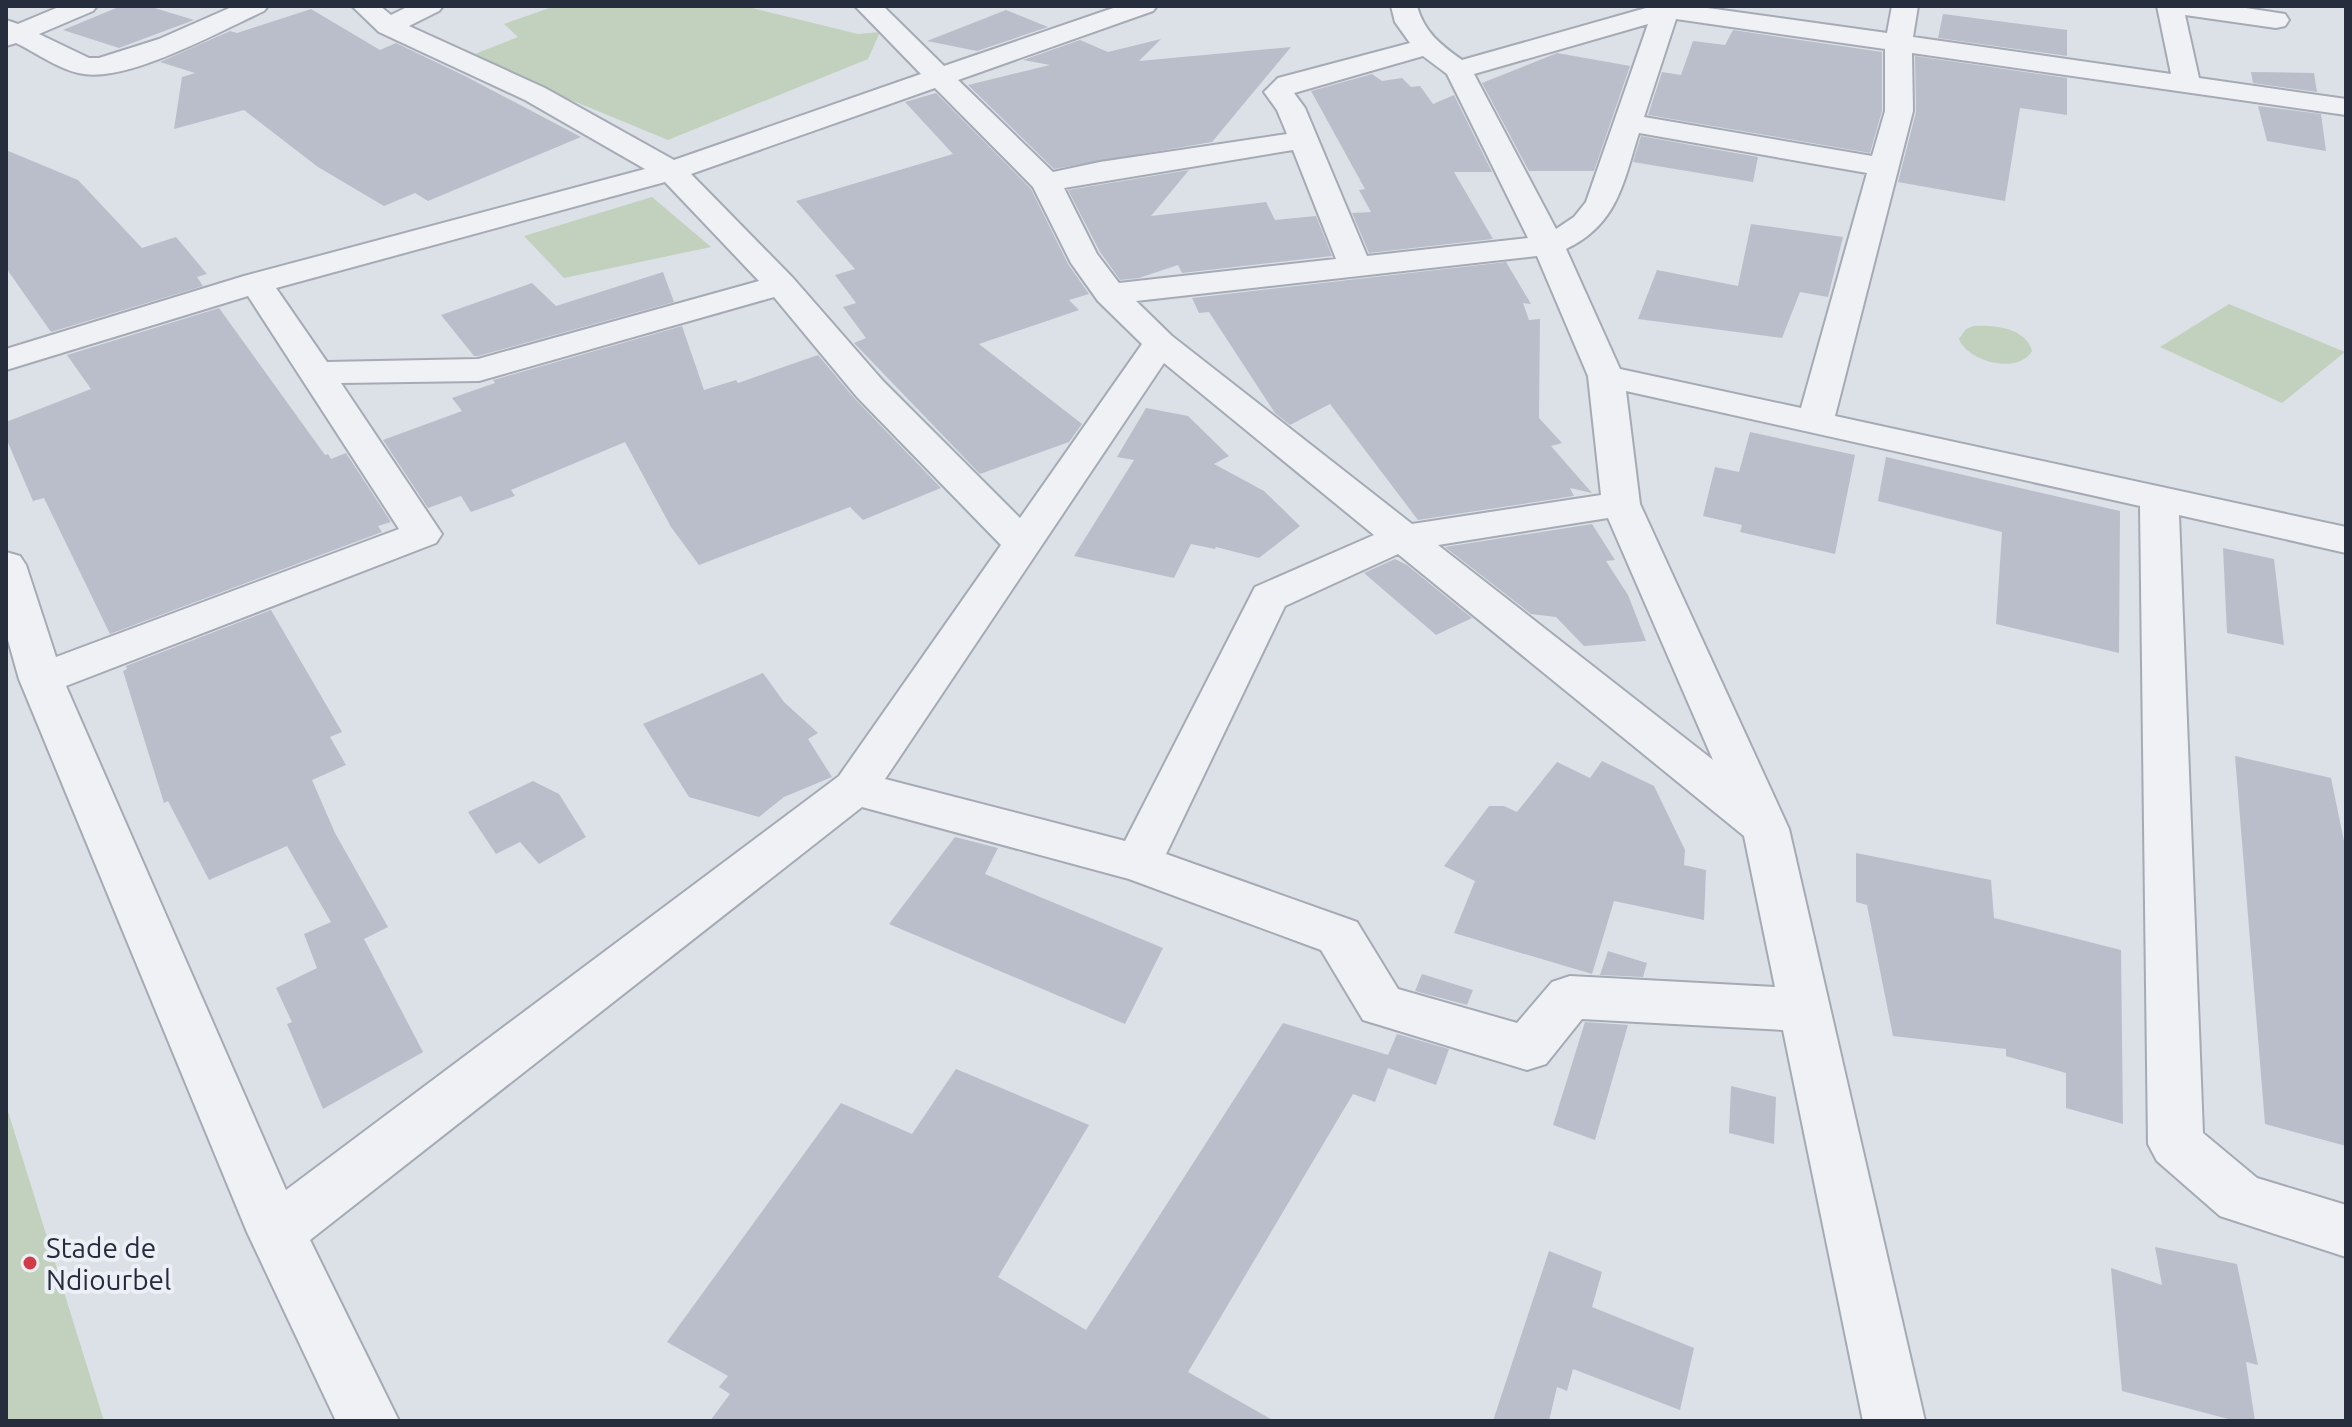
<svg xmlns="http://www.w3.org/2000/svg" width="2352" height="1427" viewBox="0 0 2352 1427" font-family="Ubuntu,sans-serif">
	<rect width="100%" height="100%" fill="#dce0e7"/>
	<g fill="#c1d1bd">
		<path d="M555 6H744L858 34 880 32 868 59 668 140 467 57 518 37 504 24Z"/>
		<path d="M652 197 711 247 564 278 524 236Z"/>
		<path d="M2229 304 2345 352 2282 403 2160 347Z"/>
		<path d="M1974 326C1994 325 2026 328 2032 351 2018 375 1968 362 1959 339L1966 329Z"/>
		<path d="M6 1105 104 1421H6Z"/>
	</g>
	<g fill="#babeca">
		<path d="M121 6H148L194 20 119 48 63 30Z"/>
		<path d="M311 9 380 50 396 43 467 77 581 137 428 201 415 193 384 206 318 167 244 110 174 129 182 77 195 73 160 62 230 31 237 33Z"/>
		<path d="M1006 10 1048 27 977 51 927 41Z"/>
		<path d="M1943 14 2067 30V56L1938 38Z"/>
		<path d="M1733 30 1882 52V111L1870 153 1648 115 1662 72 1681 75 1693 41 1725 45Z"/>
		<path d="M1161 39 1139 61 1291 47 1212 142 1054 169 968 85 1050 65 1023 60 1080 40 1108 52Z"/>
		<path d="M1557 53 1630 66 1594 171H1529L1482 83Z"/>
		<path d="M1915 56 2067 78V115L2020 108 2005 201 1898 182 1916 112Z"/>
		<path d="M2251 72 2314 73 2317 92 2253 83Z"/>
		<path d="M1372 74 1382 81 1402 78 1411 87 1420 86 1433 104 1454 95 1492 172H1454L1493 239 1369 253 1352 213 1371 212 1359 190 1365 189 1311 91Z"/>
		<path d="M936 93 1031 189 1068 264 1089 294 1069 300 1079 310 979 344 1082 424 1069 442 980 474 854 343 866 338 843 307 856 303 835 275 855 269 796 201 953 154 905 102Z"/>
		<path d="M2258 106 2321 114 2326 151 2267 141Z"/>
		<path d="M1641 136 1758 157 1753 182 1633 162Z"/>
		<path d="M6 150 78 180 142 248 176 237 207 274 197 277 203 286 51 332 6 268Z"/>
		<path d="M1189 170 1151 216 1266 202 1275 220 1316 216 1332 256 1182 273 1178 265 1139 278 1120 280 1100 252 1068 190Z"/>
		<path d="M1751 224 1843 237 1828 297 1800 292 1782 338 1638 319 1657 270 1738 286Z"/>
		<path d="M1506 262 1531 304 1523 303 1529 320 1540 319 1539 418 1562 443 1551 446 1592 493 1570 488 1574 496 1418 520 1330 404 1290 425 1275 413 1209 312 1199 313 1192 298Z"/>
		<path d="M663 272 674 302 478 356H474L441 315 532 283 556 306Z"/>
		<path d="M219 308 325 455 328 454 331 459 346 453 391 522 378 526 382 532 110 634 44 498 33 501 6 438V422L91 389 67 355Z"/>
		<path d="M682 326 704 390 736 380 738 383 818 355 855 399 941 488 863 520 850 507 699 565 671 527 625 442 511 490 515 496 471 512 461 496 428 508 383 440 462 411 452 398 495 383 493 380Z"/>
		<path d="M1146 408 1188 416 1229 456 1214 464 1264 491 1300 526 1259 558 1216 547 1215 549 1191 544 1174 578 1074 556 1134 460 1117 457Z"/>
		<path d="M1750 432 1855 455 1835 554 1740 532 1742 525 1703 516 1715 467 1739 472Z"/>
		<path d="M1886 457 2120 511 2119 653 1996 624 2002 532 1878 501Z"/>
		<path d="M1592 524 1615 560 1606 561 1628 595 1646 641 1584 646 1556 617 1531 614 1445 547Z"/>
		<path d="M2223 548 2274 559 2284 645 2227 633Z"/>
		<path d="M1395 559 1407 565 1472 618 1436 635 1364 573Z"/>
		<path d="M271 610 342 732 330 737 346 765 312 780 335 833 388 927 364 939 423 1052 323 1109 287 1024 292 1022 276 988 317 968 304 934 331 922 287 846 209 880 168 801 164 803 123 671 127 669 126 666Z"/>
		<path d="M763 673 784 702 818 733 808 739 832 777 784 797 759 817 689 797 643 724Z"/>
		<path d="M2235 756 2331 778 2346 851V1146L2265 1124Z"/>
		<path d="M1602 761 1654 786 1685 850 1684 865 1706 870 1704 920 1614 901 1592 974 1454 933 1475 881 1444 866 1489 806H1504L1517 812 1557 762 1590 778Z"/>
		<path d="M533 781 559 794 586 837 539 864 520 842 496 854 468 812Z"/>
		<path d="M955 837 998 848 985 874 1163 948 1125 1024 889 924Z"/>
		<path d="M1856 853 1991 880 1994 918 2121 950 2123 1124 2066 1108V1073L2006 1056V1049L1893 1036 1867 905 1856 902Z"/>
		<path d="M1608 951 1647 963 1643 977 1600 975Z"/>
		<path d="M1422 974 1473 990 1467 1005 1415 991Z"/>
		<path d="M1585 1022 1628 1025 1595 1140 1553 1125Z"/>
		<path d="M1283 1023 1388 1055 1397 1034 1449 1049 1436 1085 1388 1068 1375 1102 1353 1094 1188 1372 1274 1421H710L730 1394 719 1387 728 1376 667 1342 841 1103 912 1134 956 1069 1089 1125 998 1277 1086 1330Z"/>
		<path d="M1731 1086 1776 1097 1774 1144 1729 1133Z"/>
		<path d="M2155 1247 2237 1264 2258 1365 2246 1362 2255 1421H2236L2122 1391 2111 1268 2162 1285Z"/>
		<path d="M1549 1251 1602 1272 1592 1307 1694 1348 1680 1410 1573 1369 1567 1391 1557 1387 1549 1421H1493Z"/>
	</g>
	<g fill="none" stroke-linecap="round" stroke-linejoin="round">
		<g stroke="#a5aab4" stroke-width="4">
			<g id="street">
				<path d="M61 6H97L93 11 39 34 89 58H99L159 39 234 6H268L264 11C220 31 131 81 84 74 61 71 37 53 16 43L6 46V20L18 24Z"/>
				<path d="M352 6H380L391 15 409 6H443L439 11 409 26 545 88 674 160 921 74 855 6H883L944 66 1119 6H1157L1153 11 958 80 1053 172 1100 162 1287 134 1277 110 1264 92 1278 78 1410 43 1395 22 1391 6H1417C1424 32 1441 45 1462 60L1653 6H1693L1887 33 1892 6H1918L1913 37 2171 74 2157 6H2233L2285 14 2289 20 2285 26 2276 28 2185 15 2199 78 2346 99V115L1912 53 1913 111 1835 416 2346 527V553L2179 515 2203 1133 2257 1178 2346 1205V1257L2220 1216 2157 1161 2148 1144 2140 506 1626 391 1640 504 1789 829 1925 1421H1863L1783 1030 1582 1019 1546 1064 1527 1070 1363 1020 1321 950 1129 879 862 807 310 1240 399 1421H336L247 1232 19 679 6 633V552L20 556 26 565 56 657 399 529 248 296 6 370V349L244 276 645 169 525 100 379 32ZM1676 19 1885 49V111L1872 156 1644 117ZM1648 24 1586 202 1574 217 1556 229 1474 74ZM1423 56 1447 74 1528 238 1367 256 1305 108 1294 93ZM935 88 1033 187 1071 263 1098 301 1142 344 1020 518 883 381 793 278 691 174ZM1639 133 1867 173 1801 408 1620 369 1566 249C1618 224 1623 183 1639 133ZM1293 150 1336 259 1119 283 1097 254 1064 188ZM665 182 759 281 478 359 327 362 276 288ZM1537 256 1588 376 1601 495 1412 524 1172 336 1136 301ZM774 297 857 397 1001 545 839 776 286 1190 66 686 436 543 442 534 341 383 479 381ZM1164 363 1374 535 1255 587 1125 841 885 779ZM1608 518 1713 760 1438 545ZM1398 554 1744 836 1775 987 1570 976 1552 982 1517 1023 1398 989 1357 922 1166 854 1285 606Z"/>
			</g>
		</g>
		<use href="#street" fill="#eff1f5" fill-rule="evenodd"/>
	</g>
	<circle fill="#d03d48" stroke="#eceff5" stroke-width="3" cx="30" cy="1263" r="8"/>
	<g text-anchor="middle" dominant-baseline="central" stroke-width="8" stroke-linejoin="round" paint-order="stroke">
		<g font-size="28" fill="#262d3d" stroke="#eceff5" text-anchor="start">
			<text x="46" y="1247">Stade de<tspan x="46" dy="32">Ndiourbel</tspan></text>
		</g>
	</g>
	<rect width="2352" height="1427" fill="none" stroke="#262d3d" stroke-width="16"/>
</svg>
